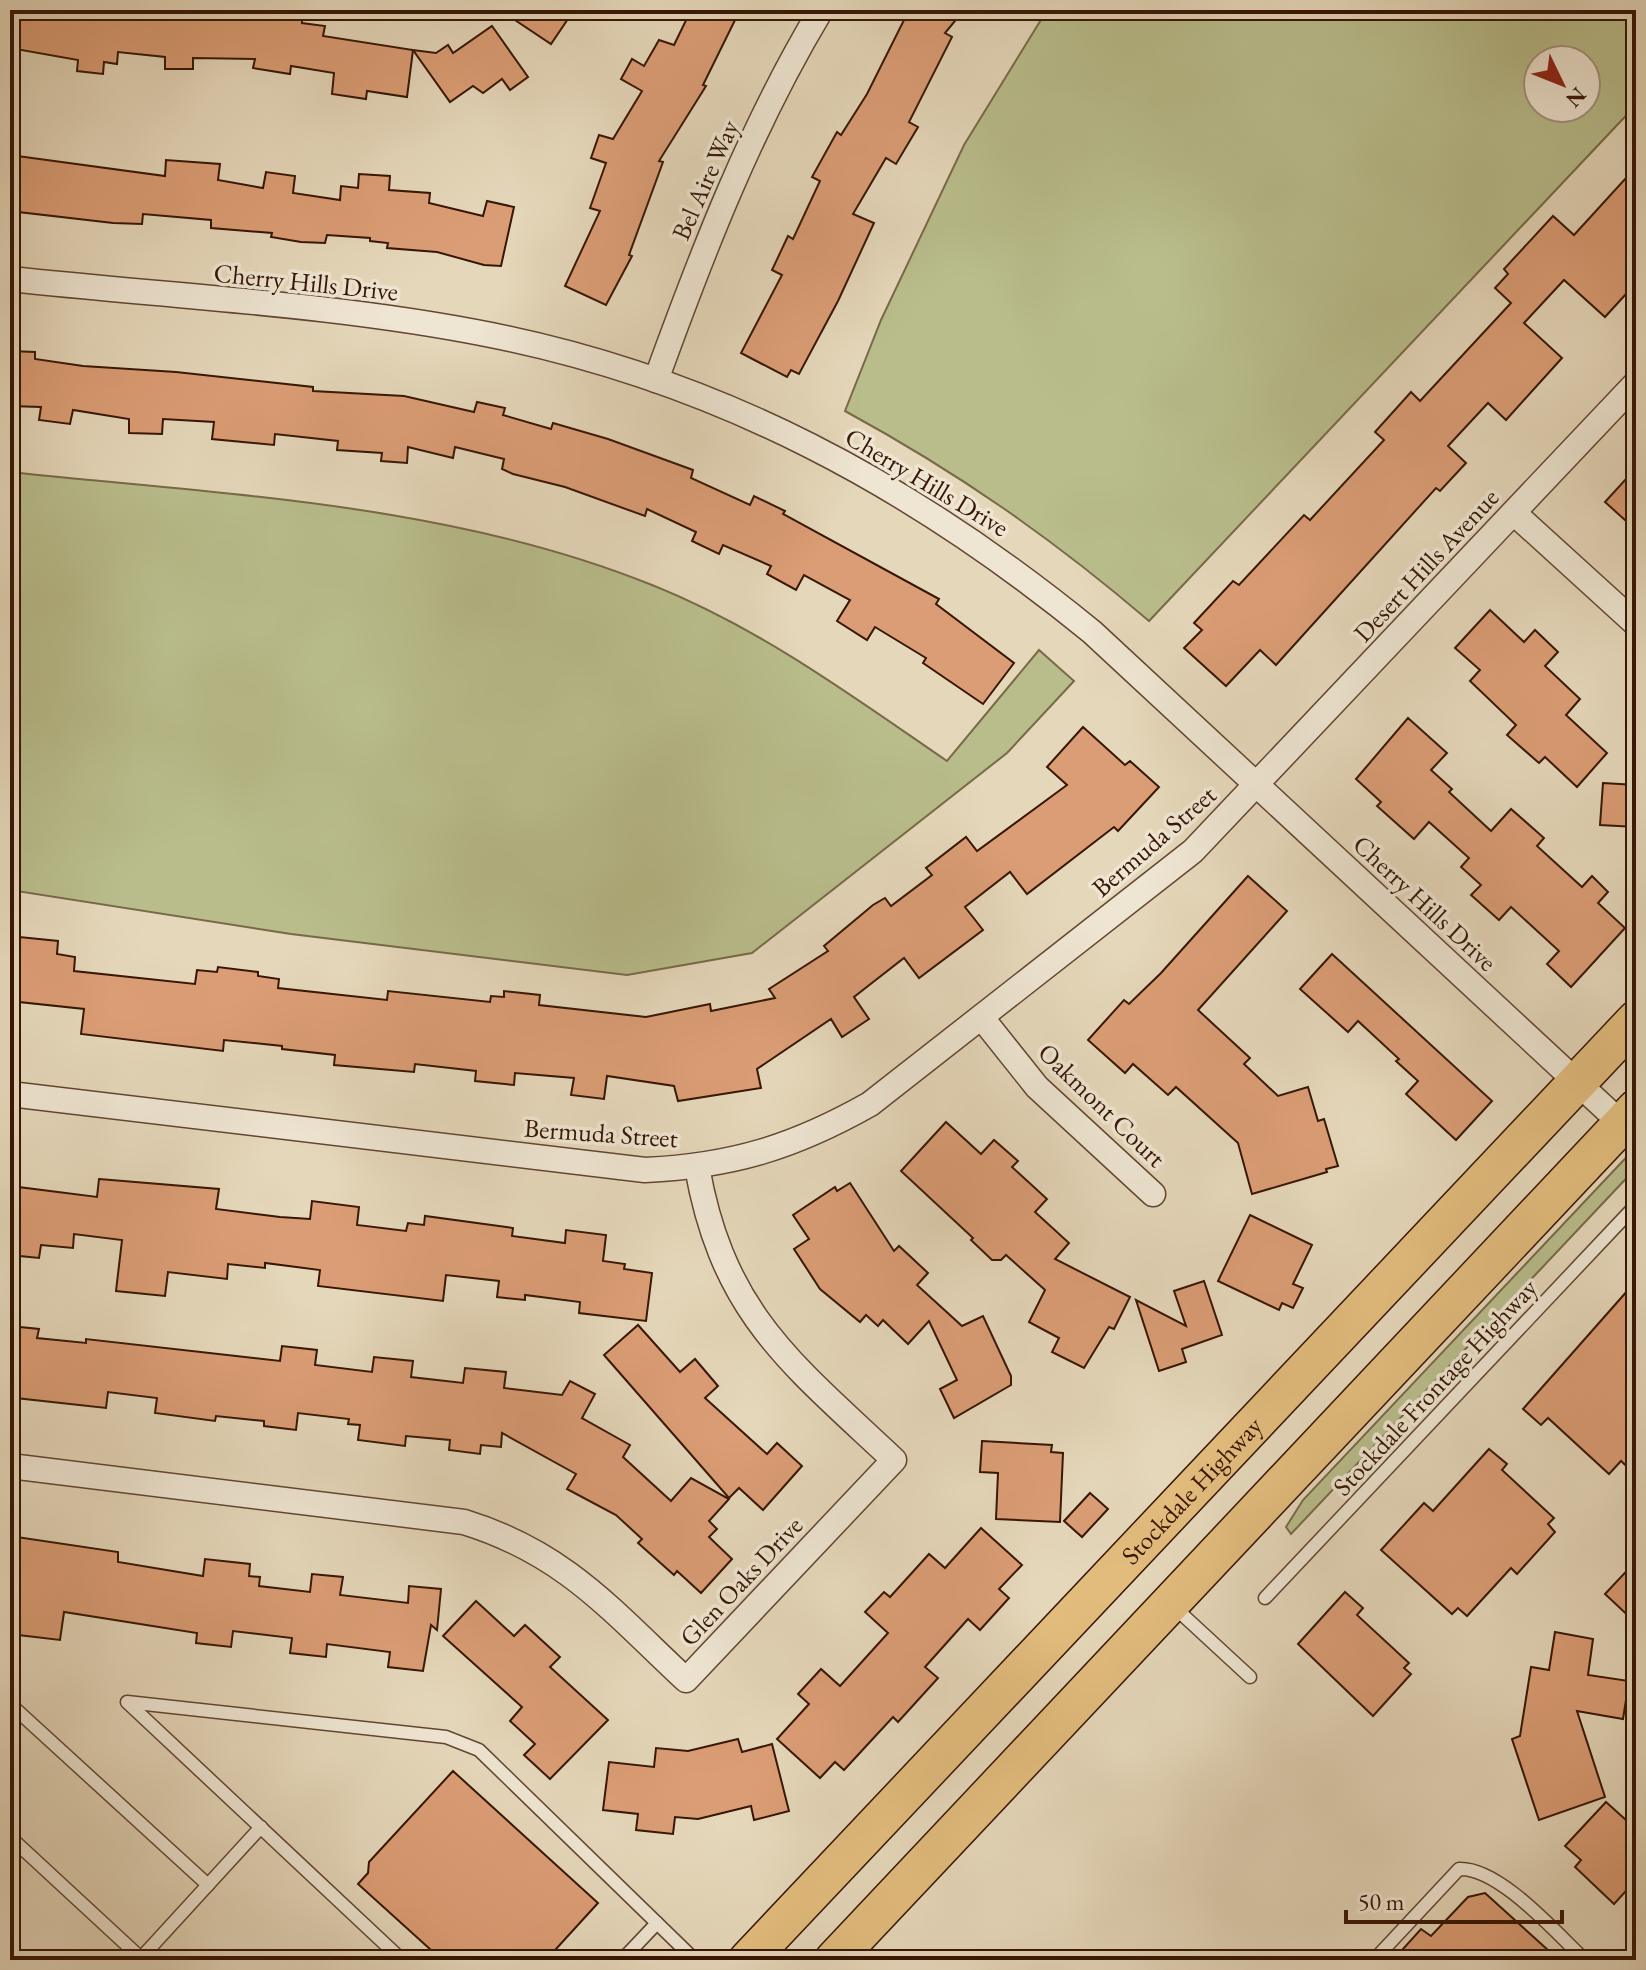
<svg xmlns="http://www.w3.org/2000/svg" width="1646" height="1970" viewBox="0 0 1646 1970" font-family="'EB Garamond',serif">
	<rect width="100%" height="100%" fill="#e5d7ba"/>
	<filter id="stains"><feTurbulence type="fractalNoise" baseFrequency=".0025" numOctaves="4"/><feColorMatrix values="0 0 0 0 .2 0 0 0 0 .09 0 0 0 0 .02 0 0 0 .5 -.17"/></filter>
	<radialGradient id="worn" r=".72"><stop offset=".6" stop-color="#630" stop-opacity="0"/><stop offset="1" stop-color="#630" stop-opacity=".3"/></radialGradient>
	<g fill="#b9bd8c" stroke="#786a48" stroke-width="2" fill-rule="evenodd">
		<path d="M1047 10H1636V105L1149 621C1052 538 957 472 845 411L881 320 964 145ZM1538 60H1586V108H1538Z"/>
		<path d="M10 472C225 495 449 503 652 585 760 628 852 696 947 761L1039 650 1074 681 1007 753 752 953 627 975 291 934 10 890Z"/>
		<path d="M1636 1147V1168L1291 1534 1286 1527 1303 1500Z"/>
	</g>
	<g fill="#db9d75" stroke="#371605" stroke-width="2">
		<path d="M10 10H78L126 17 127 10H153L302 20V23L325 26 323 36 413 50 407 97 367 91 366 99 332 94 334 73 291 66 290 74 253 68 255 59 193 58V69H165V57L118 52 117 64 104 62 103 74 77 71 78 60 10 48Z"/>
		<path d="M500 10H574L551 44Z"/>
		<path d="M691 10H740L703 85 706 86 659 161 663 162 629 255 632 256 606 305 565 286 600 211 590 208 606 163 591 158 599 135 613 139 642 91 621 79 632 59 644 66 659 40 674 45Z"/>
		<path d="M909 10H964L945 33 952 37 909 122 918 127 896 164 886 158 853 214 874 223 838 301 799 374 791 370 787 377 741 353 782 275 772 270 788 236 793 239 820 181 812 177 837 132 841 135 867 94Z"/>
		<path d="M492 26 528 77 510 90 502 79 483 93 473 86 450 102 413 50 436 53 448 45 453 53Z"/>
		<path d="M10 155 165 176 166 160 220 164 218 180 263 188 266 172 295 176 293 193 340 200 341 186 358 188 359 174 390 176 389 190 430 193 429 203 483 216 487 201 514 207 501 266 484 265 437 252 387 248 388 243 370 241V238L327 235 325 243 301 242 271 237 272 233 211 228V220L143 214 142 224 113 223 10 211Z"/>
		<path d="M1636 167V283L1605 317 1564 280 1524 323 1562 358 1506 420 1488 403 1448 446 1466 463 1440 491 1436 488 1276 665 1260 650 1226 686 1184 648 1202 630 1194 623 1233 581 1239 585 1304 515 1310 520 1384 440 1375 432 1411 392 1420 401 1511 303 1495 288 1508 274 1504 269 1553 216 1574 235Z"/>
		<path d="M10 351 35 352V359L83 366 176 372 313 387V391L404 396 474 412 477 402 505 408 503 415 551 429 553 423 608 439 693 470 691 478 750 505 754 496 785 511 783 514 939 599 936 604 1014 663 983 704 923 663 926 658 875 627 867 640 837 621 850 600 804 575 796 590 767 574 771 566 723 545 719 554 692 541 696 532 647 509 645 516 565 487 513 474 502 469 504 459 455 447 453 458 408 447 407 463 381 461 382 453 337 450 338 441 275 434 274 445 212 439 214 422 163 419 162 434 129 433V419L73 410 70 424 39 420 41 407 10 406Z"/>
		<path d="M1636 468V530L1605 502Z"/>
		<path d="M1490 610 1524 642 1535 630 1558 652 1545 666 1580 699 1566 715 1607 753 1577 787 1545 757 1539 763 1507 735 1516 725 1470 681 1480 670 1455 648Z"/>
		<path d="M1408 718 1447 753 1431 770 1452 789 1449 792 1491 831 1511 809 1544 838 1537 846 1582 887 1592 876 1608 892 1598 903 1625 928 1571 987 1547 964 1559 951 1511 907 1499 920 1471 895 1481 885 1461 867 1469 858 1429 822 1414 839 1377 806 1381 802 1356 779Z"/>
		<path d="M1083 727 1125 765 1130 761 1159 787 1118 831 1114 827 1027 894 1010 872 965 907 983 930 919 978 904 958 854 997 869 1019 842 1037 831 1019 757 1069 761 1088 678 1101 674 1086 607 1076 604 1099 571 1095 574 1078 515 1073 514 1085 475 1081 476 1071 415 1064 414 1072 334 1065 335 1055 282 1049V1046L224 1040 223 1051 81 1034 84 1009 10 1001V936L58 941 57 954 75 957 74 971 195 984 197 970 217 972 218 967 258 972V976L279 979 278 988 387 1000 388 991 490 1002 491 996 504 997V991L540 995 539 1005 646 1017 710 1004 711 1011 775 998 769 989 828 951 824 946 873 905 885 898 891 906 932 875 926 868 966 837 977 851 1067 785 1047 767Z"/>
		<path d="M1603 783 1636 785V827L1600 825Z"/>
		<path d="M1248 876 1287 911 1198 1010 1250 1058 1244 1064 1278 1096 1308 1087 1318 1121 1324 1119 1338 1166 1326 1169 1327 1172 1252 1194 1238 1143 1176 1087 1168 1095 1133 1064 1125 1073 1088 1040 1124 1000 1129 1004 1161 973Z"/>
		<path d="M1332 954 1492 1101 1456 1140 1406 1094 1418 1081 1396 1061 1399 1059 1358 1021 1348 1032 1300 989Z"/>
		<path d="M946 1122 981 1154 994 1140 1018 1161 1012 1167 1047 1199 1035 1212 1069 1243 1055 1259 1130 1297 1114 1329 1109 1327 1084 1368 1052 1352 1059 1338 1029 1322 1045 1290 1006 1255 1001 1260H992L971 1240 973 1238 901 1171Z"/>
		<path d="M99 1179 219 1189 216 1209 280 1217 310 1219 312 1201 359 1207 357 1225 406 1231 408 1223 424 1225 425 1216 513 1228 512 1236 565 1243 566 1230 606 1235 603 1261 625 1264 624 1269 652 1273 646 1321 579 1313 580 1302 525 1295V1300L497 1297 499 1281 446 1275 443 1301 318 1286 320 1270 265 1263V1268L228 1264 227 1279 168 1272 165 1296 116 1291 122 1240 74 1234 73 1248 41 1245 39 1258 10 1255V1186L97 1197Z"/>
		<path d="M850 1183 894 1251 899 1246 928 1273 917 1285 962 1326 983 1316 1011 1376V1385L954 1418 940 1389 957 1380 929 1321 908 1344 883 1320 878 1326 866 1315 860 1322 820 1289 794 1249 809 1239 793 1215 835 1187 837 1191Z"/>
		<path d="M1250 1215 1312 1245 1293 1284 1303 1288 1293 1308 1282 1303 1279 1310 1218 1281Z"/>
		<path d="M1204 1281 1222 1335 1182 1349 1186 1362 1159 1371 1136 1300 1186 1326 1174 1291Z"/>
		<path d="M1636 1281V1475L1621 1461 1609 1474 1548 1418 1541 1425 1523 1409Z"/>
		<path d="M638 1325 680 1372 695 1359 718 1386 705 1398 767 1454 777 1443 802 1466 763 1510 739 1488 729 1498 604 1355Z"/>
		<path d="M10 1326 39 1329 37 1338 86 1343V1339L280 1361 282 1346 317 1350 315 1365 372 1372 374 1357 413 1361 411 1377 463 1383 465 1368 506 1372 504 1388 562 1395 570 1381 595 1394 582 1418 630 1445 623 1457 671 1501 691 1478 729 1499 709 1521 717 1529 709 1537 732 1559 701 1593 677 1571 674 1575 638 1543 642 1539 616 1515 567 1489 576 1474 502 1433 501 1447 481 1445 480 1454 449 1450 450 1440 406 1436 405 1446 358 1440 360 1425 348 1424 349 1419 298 1413 296 1430 264 1426V1421L216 1416 215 1421 155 1413 157 1398 108 1392 106 1408 16 1398 17 1386 10 1385Z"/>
		<path d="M982 1441 1052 1445 1051 1452 1063 1453 1060 1522 996 1519 998 1473 980 1472Z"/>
		<path d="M1489 1449 1507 1464 1502 1470 1554 1518 1548 1524 1555 1532 1517 1574 1511 1568 1467 1616 1458 1608 1452 1614 1381 1550 1424 1503 1433 1511Z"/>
		<path d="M1090 1493 1108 1509 1082 1537 1064 1521Z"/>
		<path d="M981 1528 1022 1565 999 1589 1009 1598 980 1630 968 1619 925 1667 938 1678 898 1722 893 1717 844 1770 835 1762 820 1778 777 1739 809 1704 798 1694 821 1669 840 1686 888 1633 865 1612 884 1592 890 1597 929 1554 945 1568Z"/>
		<path d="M10 1536 118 1552V1562L203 1576 205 1559 250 1564 249 1576 260 1577 259 1586 310 1592 312 1574 343 1577 340 1595 408 1603 409 1586 441 1589 437 1630 431 1625 423 1671 388 1667 390 1652 327 1644 326 1657 290 1653 292 1638 233 1631 231 1647 196 1643 197 1633 64 1612 60 1640 10 1634Z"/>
		<path d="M1636 1561V1623L1605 1594Z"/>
		<path d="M1345 1592 1363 1608 1357 1615 1409 1663 1404 1668 1411 1674 1373 1716 1298 1644Z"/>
		<path d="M476 1601 514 1636 525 1625 560 1657 550 1667 608 1720 550 1779 524 1755 535 1744 510 1721 522 1707 443 1636Z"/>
		<path d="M1555 1632 1593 1639 1588 1675 1629 1681 1623 1719 1577 1711 1605 1797 1539 1820 1512 1739 1520 1736 1531 1667 1549 1670Z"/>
		<path d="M738 1739 742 1752 772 1744 789 1811 754 1820 751 1806 698 1819 675 1817 673 1834 636 1830 638 1814 603 1810 609 1762 654 1767 656 1748 688 1751Z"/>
		<path d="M453 1771 598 1903 546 1960H442L358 1884 368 1873 369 1862Z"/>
		<path d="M1606 1802 1636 1829V1880L1614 1904 1575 1867 1581 1860 1565 1846Z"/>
		<path d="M1485 1893 1559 1960H1393L1421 1929 1431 1936 1468 1897Z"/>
	</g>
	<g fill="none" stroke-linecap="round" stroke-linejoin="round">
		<g stroke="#624632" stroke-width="15">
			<g id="lane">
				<path d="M1265 1598 1636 1205"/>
				<path d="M1172 1605 1250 1677"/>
				<path d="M10 1704 208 1885"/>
				<path d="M10 1837 143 1960"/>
				<path d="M10 1957 14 1960"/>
				<path d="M141 1958 261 1827"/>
				<path d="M402 1960 127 1702 446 1737 479 1750 695 1960"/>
				<path d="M622 1960 657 1923"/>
				<path d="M1374 1960 1459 1869C1499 1867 1556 1933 1585 1960"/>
			</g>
		</g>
		<g stroke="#624632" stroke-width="27">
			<g id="street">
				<path d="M10 279C167 296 337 304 491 335 720 381 912 485 1092 632L1622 1124"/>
				<path d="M656 380C702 253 751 126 821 10"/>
				<path d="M1514 513 1636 624"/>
				<path d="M982 1018 1037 1087 1153 1194"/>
				<path d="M10 1094 645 1170C732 1166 794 1147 870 1104L1193 851 1636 383"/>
				<path d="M10 1466 464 1522C565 1553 612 1611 686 1680L894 1460C791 1363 723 1314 697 1167"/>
			</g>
		</g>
		<g stroke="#371605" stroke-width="41">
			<g id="primary">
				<path id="s1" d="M748 1960 1636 1020"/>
				<path d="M834 1960 1636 1109"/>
			</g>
		</g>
		<use href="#lane" stroke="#eee5d2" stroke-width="12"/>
		<use href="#street" stroke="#eee5d2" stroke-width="24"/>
		<use href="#primary" stroke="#e2bc7d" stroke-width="38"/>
	</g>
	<g text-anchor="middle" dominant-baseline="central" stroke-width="7" stroke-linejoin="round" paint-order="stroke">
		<g font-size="26" fill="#371605" stroke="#eee5d2">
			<text transform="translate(705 180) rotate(-66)">Bel Aire Way</text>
			<text transform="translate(306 282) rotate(6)">Cherry Hills Drive</text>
			<text transform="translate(927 482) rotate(31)">Cherry Hills Drive</text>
			<text transform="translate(1426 565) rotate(-47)">Desert Hills Avenue</text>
			<text transform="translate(1154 841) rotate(-41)">Bermuda Street</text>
			<text transform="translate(1425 903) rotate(43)">Cherry Hills Drive</text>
			<text transform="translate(1102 1105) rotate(44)">Oakmont Court</text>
			<text transform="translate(601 1133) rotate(4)">Bermuda Street</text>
			<text transform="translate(1435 1387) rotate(-47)">Stockdale Frontage Highway</text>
			<text stroke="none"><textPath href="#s1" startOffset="646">Stockdale Highway</textPath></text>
			<text transform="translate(741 1581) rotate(-47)">Glen Oaks Drive</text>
		</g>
	</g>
	<rect width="1646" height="1970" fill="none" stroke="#e5d7ba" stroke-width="40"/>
	<rect x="12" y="12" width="1622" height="1946" fill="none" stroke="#371605" stroke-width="4"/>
	<rect x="20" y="20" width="1606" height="1930" fill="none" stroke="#371605" stroke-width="2"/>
	<g transform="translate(1562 84) rotate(133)"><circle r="38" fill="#eee5d2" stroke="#a59280" stroke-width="2"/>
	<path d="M0-6L14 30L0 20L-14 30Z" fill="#8f2418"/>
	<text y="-12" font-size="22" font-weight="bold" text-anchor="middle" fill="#371605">N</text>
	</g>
	<path d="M1346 1910v12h216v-12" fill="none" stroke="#371605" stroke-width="4"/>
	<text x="1358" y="1910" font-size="24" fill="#371605" stroke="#eee5d2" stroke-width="6" paint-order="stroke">50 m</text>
	<rect width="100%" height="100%" filter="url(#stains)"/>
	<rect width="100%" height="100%" fill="url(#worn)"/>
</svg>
